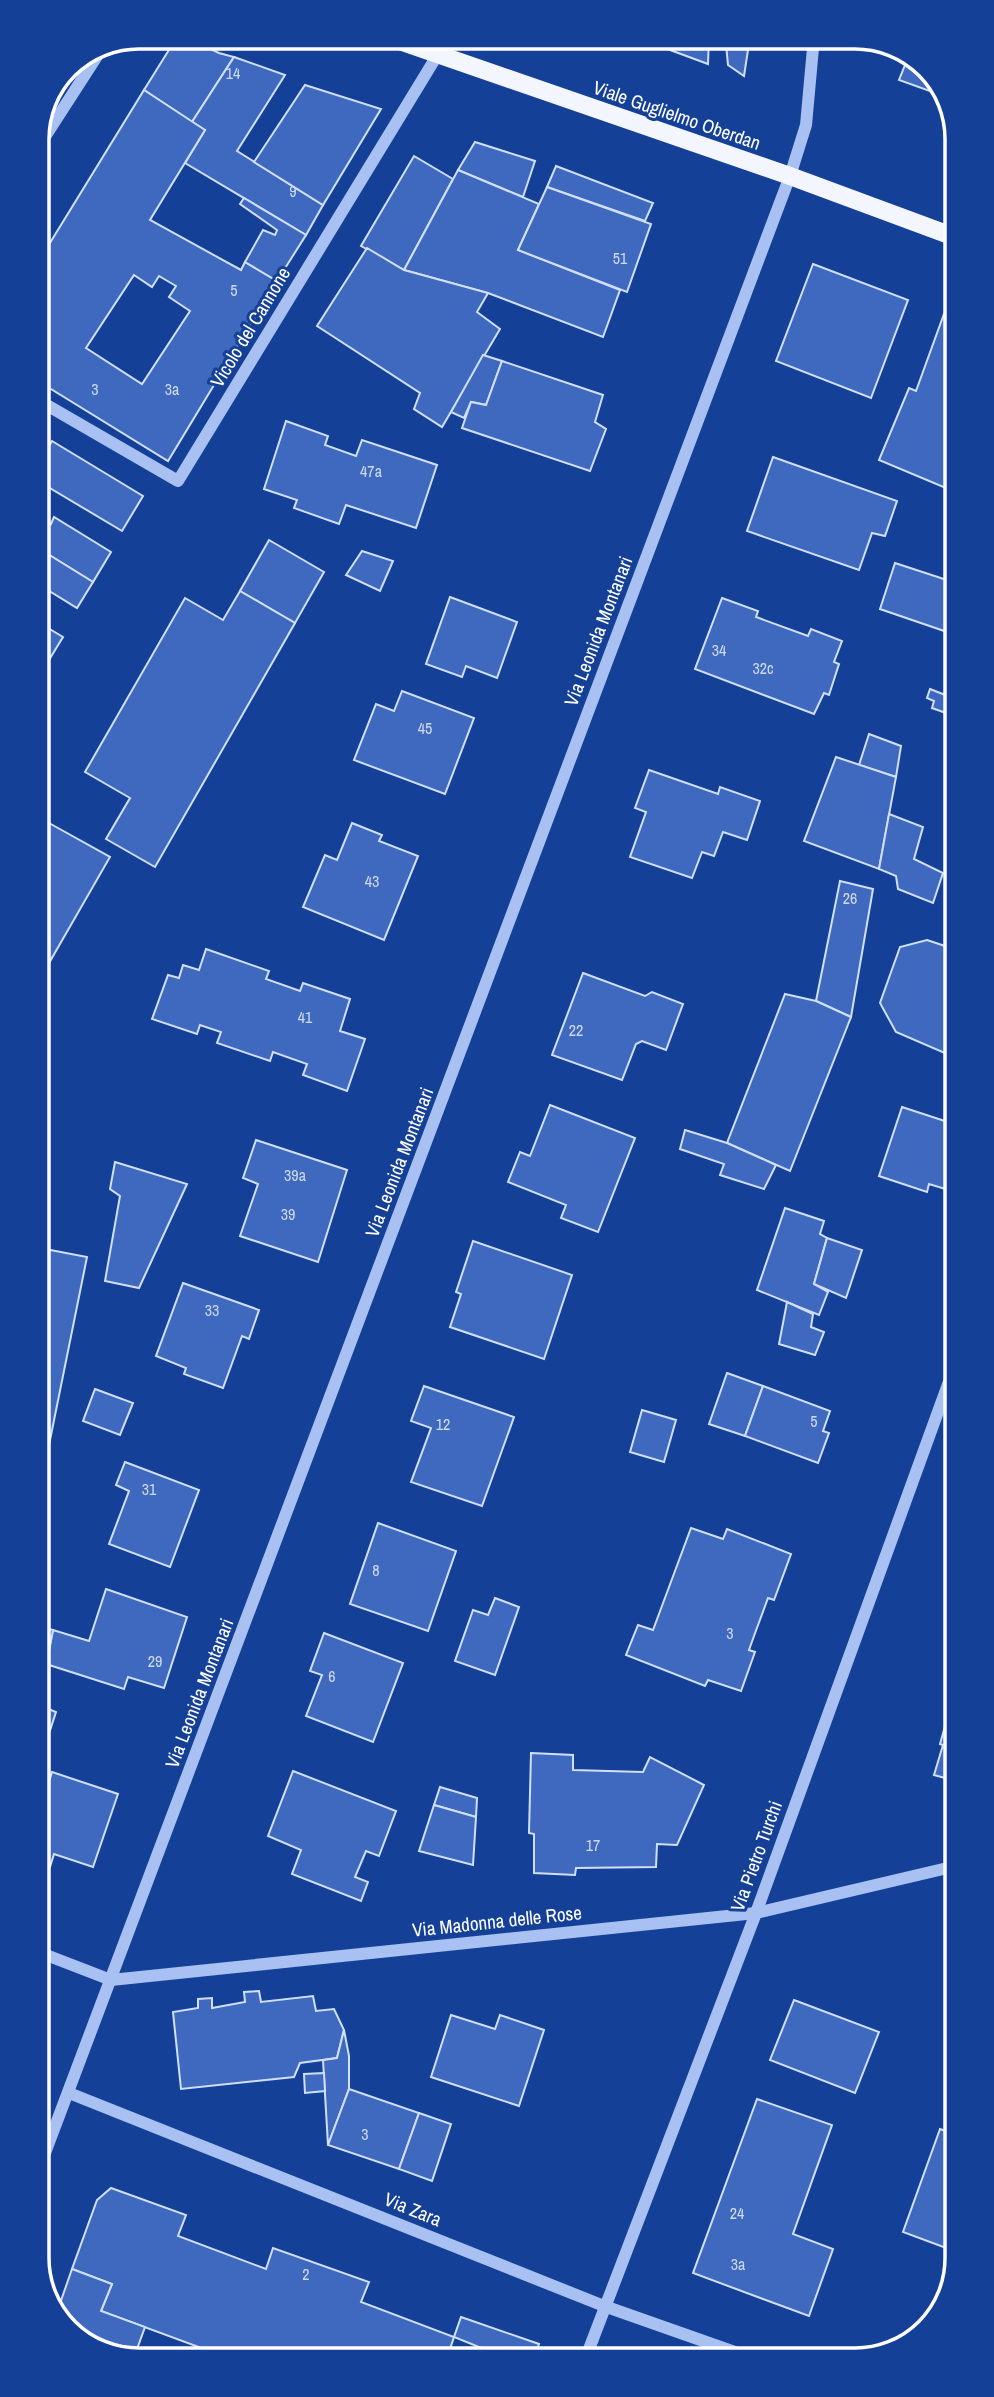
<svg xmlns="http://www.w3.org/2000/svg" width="994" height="2397" viewBox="0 0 994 2397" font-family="'Archivo Narrow',sans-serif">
	<rect width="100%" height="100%" fill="#154098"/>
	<g fill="#3e69bf" stroke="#d0dffc" stroke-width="2" fill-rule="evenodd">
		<path d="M177 37H185L219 53 234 57 192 122 144 90Z"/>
		<path d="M635 37H709L708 64Z"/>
		<path d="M730 37H750L744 76 728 65 726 44Z"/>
		<path d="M909 55 918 58 939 89 938 94 899 80Z"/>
		<path d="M234 57 285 75 237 151 323 205 306 235 185 163 205 130 192 122Z"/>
		<path d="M305 85 381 109 323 205 254 162Z"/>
		<path d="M144 90 205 130 150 220 241 270 245 262 277 281 168 461 38 381 37 264ZM134 275 152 287 159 276 176 286 169 297 190 311 142 384 86 348Z"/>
		<path d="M475 142 535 161 523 197 458 170Z"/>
		<path d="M414 156 453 179 404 270 361 246Z"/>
		<path d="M556 166 653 203 645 221 547 187Z"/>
		<path d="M458 170 539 204 518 250 620 290 603 337 488 293 404 270Z"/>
		<path d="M547 187 651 224 627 292 518 250Z"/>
		<path d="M244 198 306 235 277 281 245 262 263 230 275 235 277 230 240 204Z"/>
		<path d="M367 248 404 270 488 293 477 312 500 329 442 427 414 409 420 393 317 326Z"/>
		<path d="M813 264 908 300 871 398 776 361Z"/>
		<path d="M944 314 952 318 953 491 879 460 909 388 916 391Z"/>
		<path d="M483 355 502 361 486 405 471 402 464 418 451 412Z"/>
		<path d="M502 361 603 395 595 422 606 429 590 471 462 428 471 402 486 405Z"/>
		<path d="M286 421 328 436 325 445 356 456 362 440 437 465 416 528 346 505 339 524 294 508 297 500 264 489Z"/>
		<path d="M52 441 143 496 122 531 38 481V464Z"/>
		<path d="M773 457 897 501 885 536 872 533 859 570 747 531Z"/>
		<path d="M38 516 51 524 54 517 111 552 93 582 38 548Z"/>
		<path d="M269 540 324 572 295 623 240 591Z"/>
		<path d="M38 548 93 582 77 608 38 584Z"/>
		<path d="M362 551 393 561 380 591 346 575Z"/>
		<path d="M895 563 953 582V634L880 609Z"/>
		<path d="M240 591 295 623 155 867 106 839 130 798 85 772 185 598 223 620Z"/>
		<path d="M450 597 517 622 497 678 466 666 462 677 426 664Z"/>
		<path d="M722 598 758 611 756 617 808 636 811 629 842 641 834 662 839 664 829 695 824 693 814 714 695 669Z"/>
		<path d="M38 622 63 637 38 678Z"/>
		<path d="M930 689 953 698V719L946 716V713L932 708 934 701 927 698Z"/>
		<path d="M402 691 474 718 445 794 354 760 376 704 394 711Z"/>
		<path d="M869 734 901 746 896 777 859 765Z"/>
		<path d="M836 757 896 777 879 869 804 841Z"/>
		<path d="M649 770 718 794 720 787 760 801 747 840 723 832 714 856 702 852 692 878 630 857 646 812 635 808Z"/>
		<path d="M889 814 923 827 914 859 943 873 933 903 898 889 896 876 879 869Z"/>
		<path d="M49 823 110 857 45 970 39 966V841Z"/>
		<path d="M352 823 382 835 379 841 418 856 384 940 303 907 325 855 337 860Z"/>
		<path d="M840 881 873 889 851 1017 816 1001Z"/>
		<path d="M927 940 954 949V1057L896 1032 880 1003 900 947Z"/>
		<path d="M206 949 269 971 266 979 300 991 303 983 350 999 340 1031 365 1039 347 1091 303 1075 307 1064 273 1052 270 1061 217 1043 221 1032 200 1025 197 1034 152 1019 168 975 179 978 183 965 199 970Z"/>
		<path d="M583 973 645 996 652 992 683 1004 666 1050 642 1041 636 1044 622 1080 552 1055Z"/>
		<path d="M785 994 816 1001 851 1017 790 1171 727 1143Z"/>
		<path d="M550 1105 635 1138 598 1232 561 1218 566 1205 508 1182 520 1152 530 1156Z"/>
		<path d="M902 1107 954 1124 955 1192 929 1184 927 1192 879 1176Z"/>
		<path d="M685 1130 727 1143 776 1165 764 1189 720 1175 724 1164 680 1149Z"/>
		<path d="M256 1140 347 1170 318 1262 240 1236 258 1184 243 1178Z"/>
		<path d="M115 1162 187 1184 139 1288 105 1281 120 1196 110 1189Z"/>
		<path d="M785 1208 824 1221 820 1234 827 1238 814 1284 828 1292 819 1315 757 1290Z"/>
		<path d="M827 1238 862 1250 846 1298 814 1284Z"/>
		<path d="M473 1241 572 1275 544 1359 450 1327 461 1294 456 1292Z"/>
		<path d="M40 1248 87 1257 48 1450 40 1448Z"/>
		<path d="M183 1283 259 1310 249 1339 242 1336 223 1388 184 1374 186 1368 156 1356Z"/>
		<path d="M787 1302 813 1314 811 1327 824 1332 815 1355 779 1344Z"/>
		<path d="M727 1373 763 1386 745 1436 709 1424Z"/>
		<path d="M424 1386 514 1417 482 1506 411 1482 431 1428 411 1421Z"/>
		<path d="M763 1386 830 1411 823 1431 829 1433 818 1463 745 1436Z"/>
		<path d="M95 1389 133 1403 120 1435 83 1421Z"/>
		<path d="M642 1410 676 1420 664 1462 630 1452Z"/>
		<path d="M125 1462 199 1490 170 1567 109 1544 129 1491 116 1485Z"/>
		<path d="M378 1523 456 1551 428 1631 350 1604Z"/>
		<path d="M691 1528 723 1539 727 1529 791 1554 774 1600 768 1598 754 1636 749 1650 755 1652 741 1691 708 1680 705 1686 626 1655 638 1625 653 1630Z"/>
		<path d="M40 1544 49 1546 40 1587Z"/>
		<path d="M106 1589 187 1617 164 1688 128 1677 124 1689 46 1664 53 1630 89 1641Z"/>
		<path d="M495 1598 519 1607 495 1675 455 1661 473 1610 488 1615Z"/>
		<path d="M40 1627 53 1630 41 1693 47 1695 46 1708 56 1712 41 1758Z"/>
		<path d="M324 1633 403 1663 373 1742 306 1716 322 1675 310 1671Z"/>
		<path d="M956 1699V1781L934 1775 943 1745 940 1744 949 1712H952Z"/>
		<path d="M531 1753 573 1755V1770L643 1772 650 1757 704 1785 677 1845 657 1844 656 1867 576 1868 575 1875 534 1873V1834L529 1833Z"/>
		<path d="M293 1771 396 1811 379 1856 366 1851 355 1877 368 1882 361 1901 292 1874 301 1850 268 1836Z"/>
		<path d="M52 1772 118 1794 93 1867 54 1854 50 1867 41 1864V1798H44Z"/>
		<path d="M440 1787 477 1798 476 1817 434 1805Z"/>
		<path d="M434 1805 476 1817 473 1865 419 1851Z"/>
		<path d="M259 1991 261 2002 313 1996 316 2011 334 2009 344 2030 337 2058 300 2063 294 2077 181 2089 173 2012 198 2008V1999L212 1998V2008L245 2002 244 1992Z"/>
		<path d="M794 2000 879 2032 855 2093 770 2060Z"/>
		<path d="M451 2015 495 2029 500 2015 544 2030 519 2106 431 2077Z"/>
		<path d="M344 2030 349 2056V2089L328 2145 323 2060 337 2058Z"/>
		<path d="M324 2073 325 2091 305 2093 304 2074Z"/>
		<path d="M349 2089 419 2113 399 2169 328 2145Z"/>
		<path d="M757 2099 832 2125 793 2234 833 2249 809 2316 693 2273Z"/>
		<path d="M419 2113 451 2124 432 2181 399 2169Z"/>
		<path d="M940 2129 957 2135V2252L903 2232Z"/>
		<path d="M111 2188 186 2215 178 2236 266 2269 273 2248 369 2282 361 2302 454 2337 447 2358 231 2359 101 2311 112 2284 72 2269 97 2200Z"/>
		<path d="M72 2269 112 2284 101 2311 145 2327 133 2360 76 2339 57 2312Z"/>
		<path d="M461 2317 539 2344 535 2357 480 2358 484 2349 454 2337Z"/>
	</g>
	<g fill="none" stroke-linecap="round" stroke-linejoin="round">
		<g stroke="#a8c1f2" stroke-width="12">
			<path d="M37 149 99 53"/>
			<path d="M38 400 178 481 438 54"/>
			<path d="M41 1953 111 1980 756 1913 956 1866"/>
			<path d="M69 2093 604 2306 746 2356"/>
			<path d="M42 2161 790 176 806 125 814 37"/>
			<path d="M586 2357 756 1913 955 1365"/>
		</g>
		<path stroke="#f3f6ff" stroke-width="18" d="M388 37 790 176 952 236"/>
	</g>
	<g text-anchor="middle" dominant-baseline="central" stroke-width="6" stroke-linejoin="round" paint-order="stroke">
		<g font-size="16" fill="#cfdaef">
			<text x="233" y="73">14</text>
			<text x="293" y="191">9</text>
			<text x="620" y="258">51</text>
			<text x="234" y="290">5</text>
			<text x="95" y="389">3</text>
			<text x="172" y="389">3a</text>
			<text x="371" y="471">47a</text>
			<text x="719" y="650">34</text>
			<text x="763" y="668">32c</text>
			<text x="425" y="728">45</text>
			<text x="372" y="881">43</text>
			<text x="850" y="898">26</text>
			<text x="305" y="1017">41</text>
			<text x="576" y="1030">22</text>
			<text x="295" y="1175">39a</text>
			<text x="288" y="1214">39</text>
			<text x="212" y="1310">33</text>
			<text x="814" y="1421">5</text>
			<text x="443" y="1424">12</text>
			<text x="149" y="1489">31</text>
			<text x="376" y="1570">8</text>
			<text x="730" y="1633">3</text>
			<text x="155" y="1661">29</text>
			<text x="332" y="1676">6</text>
			<text x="593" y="1845">17</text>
			<text x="365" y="2134">3</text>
			<text x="737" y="2213">24</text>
			<text x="738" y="2264">3a</text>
			<text x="306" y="2274">2</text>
		</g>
		<g font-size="19" fill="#fff" stroke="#154098">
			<text transform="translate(677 115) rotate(19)">Viale Guglielmo Oberdan</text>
			<text transform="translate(250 327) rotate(-59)">Vicolo del Cannone</text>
			<text transform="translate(598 631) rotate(-69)">Via Leonida Montanari</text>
			<text transform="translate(399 1162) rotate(-69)">Via Leonida Montanari</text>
			<text transform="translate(199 1693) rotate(-69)">Via Leonida Montanari</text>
			<text transform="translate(756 1856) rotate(-70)">Via Pietro Turchi</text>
			<text transform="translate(497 1921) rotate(-6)">Via Madonna delle Rose</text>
			<text transform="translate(413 2209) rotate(22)">Via Zara</text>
		</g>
	</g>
	<path d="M0 0H994V2397H0ZM139 49H855A90 90 0 0 1 945 139V2258A90 90 0 0 1 855 2348H139A90 90 0 0 1 49 2258V139A90 90 0 0 1 139 49Z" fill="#154098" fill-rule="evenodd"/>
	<path fill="none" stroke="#fff" stroke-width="3.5" d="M139 49H855A90 90 0 0 1 945 139V2258A90 90 0 0 1 855 2348H139A90 90 0 0 1 49 2258V139A90 90 0 0 1 139 49Z"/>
</svg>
